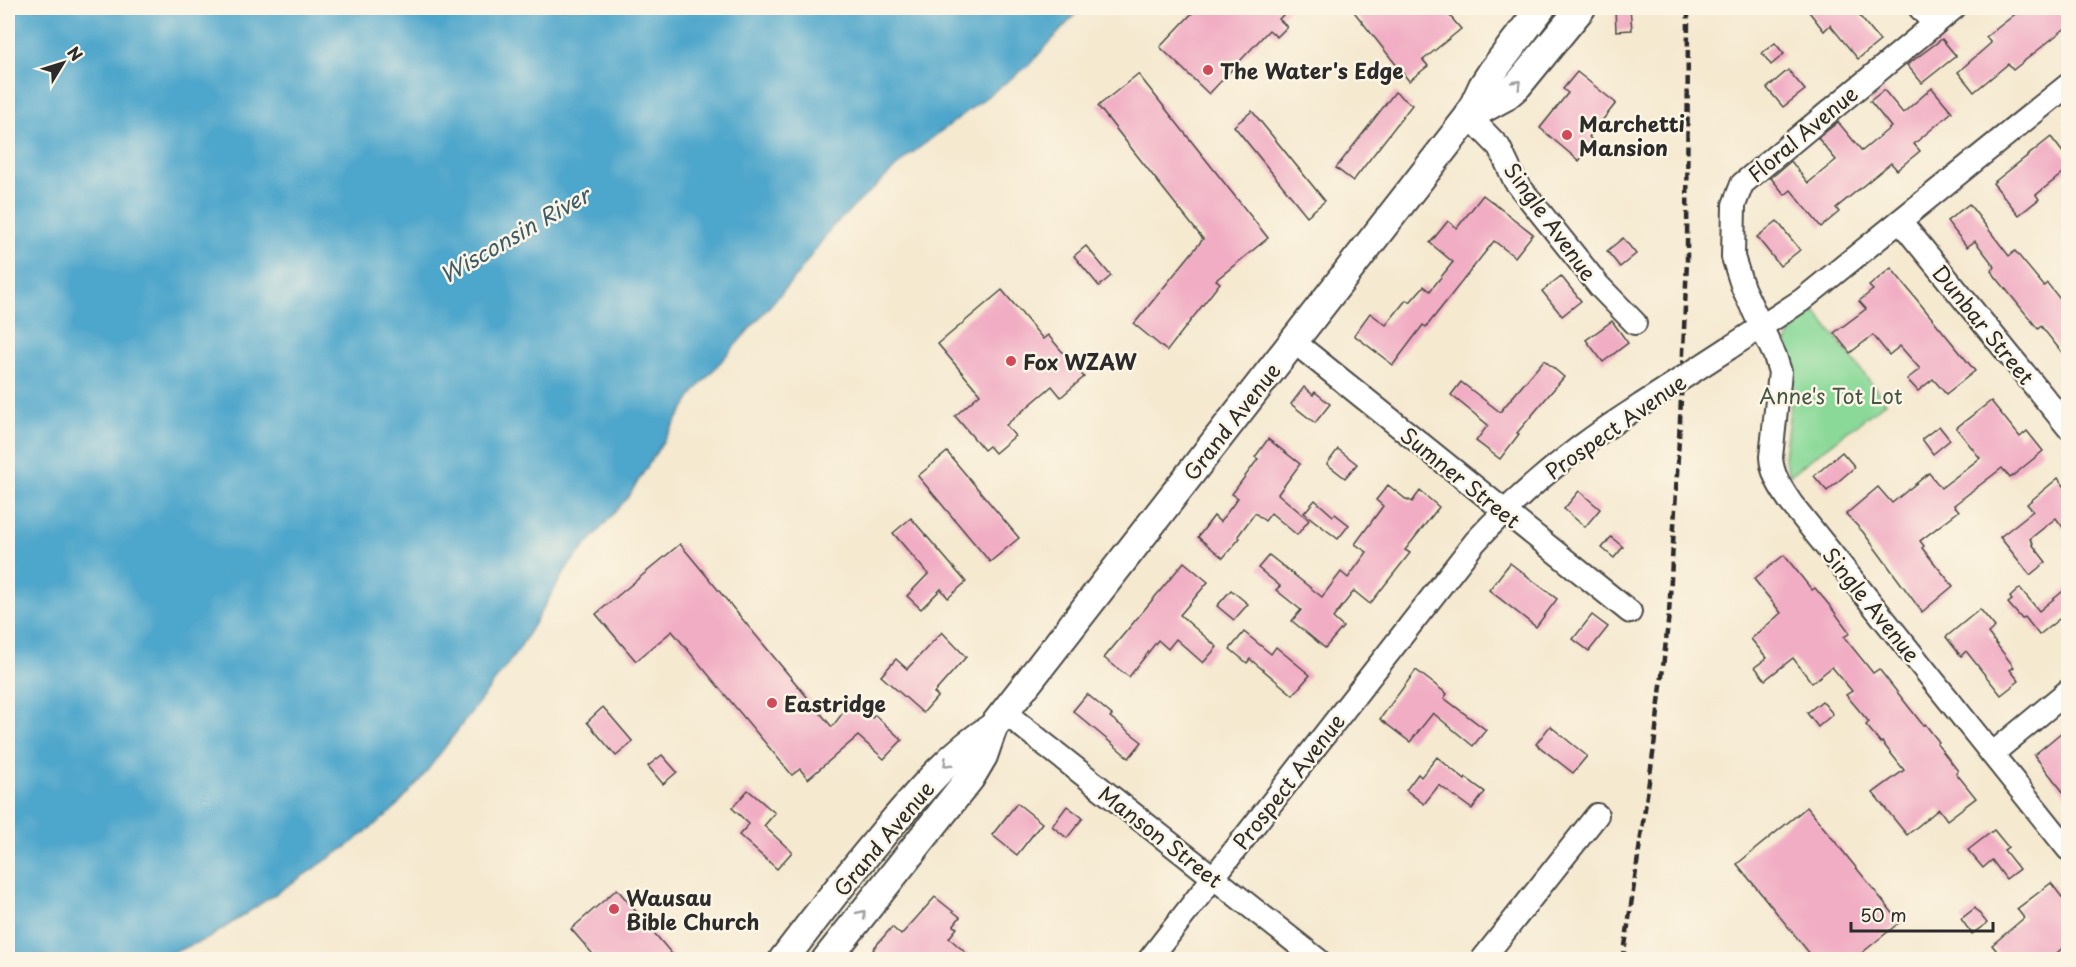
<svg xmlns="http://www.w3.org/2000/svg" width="2076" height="967" viewBox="0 0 2076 967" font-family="'Playpen Sans',sans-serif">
	<rect width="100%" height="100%" fill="#fcf5e5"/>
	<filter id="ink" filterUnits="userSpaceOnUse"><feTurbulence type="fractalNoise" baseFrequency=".0167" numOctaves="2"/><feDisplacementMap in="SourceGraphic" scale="12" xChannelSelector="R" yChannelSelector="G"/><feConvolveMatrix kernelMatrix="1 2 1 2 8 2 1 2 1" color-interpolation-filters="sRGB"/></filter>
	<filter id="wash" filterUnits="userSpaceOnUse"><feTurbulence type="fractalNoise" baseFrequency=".008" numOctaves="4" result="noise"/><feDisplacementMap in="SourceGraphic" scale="24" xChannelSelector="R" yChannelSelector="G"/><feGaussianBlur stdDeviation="1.35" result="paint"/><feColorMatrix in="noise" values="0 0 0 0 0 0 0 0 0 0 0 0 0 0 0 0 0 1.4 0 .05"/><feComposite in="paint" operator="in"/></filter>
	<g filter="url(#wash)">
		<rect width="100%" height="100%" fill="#f5e9d0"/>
		<path fill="#8ad999" stroke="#5a8262" stroke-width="1.5" d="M1815 311 1886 402 1790 475 1784 458 1791 401V370L1787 344 1790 333Z"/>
		<path fill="#4da6cb" stroke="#3c687b" stroke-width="1.5" d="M8 8H1081L1029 65 907 157 831 228 797 275 695 391 628 497 568 566 519 649 420 780 391 812 348 846 209 938 157 959 78 960 43 956 8 958Z"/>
		<g id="blocks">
			<g fill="#f1adc4">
				<path d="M1197 8H1290L1279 19 1287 27 1277 37 1269 30 1209 94 1160 47Z"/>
				<path d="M1351 8H1443L1461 29 1423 60 1428 66 1409 81Z"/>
				<path d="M1615 8H1630L1632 30 1616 31Z"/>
				<path d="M1806 8H1853L1880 41 1858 59 1830 25 1824 31Z"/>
				<path d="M2023 8H2068V26L2013 70 2008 64 1974 92 1958 72 1991 43 1986 37Z"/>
				<path d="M1942 39 1956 56 1922 83 1907 65Z"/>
				<path d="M1775 43 1784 54 1771 65 1762 53Z"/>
				<path d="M1788 70 1805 90 1783 107 1767 88Z"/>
				<path d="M1577 72 1616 103 1589 137 1594 142 1579 161 1540 128 1568 93 1563 89Z"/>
				<path d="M1138 74 1268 238 1216 280 1220 283 1167 351 1134 324 1203 239 1098 106Z"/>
				<path d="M1932 88 1952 112 1914 144 1920 151 1897 170 1891 163 1836 208 1839 212 1821 227 1791 190 1785 195 1771 178 1791 161 1808 183 1836 160 1818 138 1838 122 1862 151 1891 127 1870 101 1884 90 1903 113Z"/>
				<path d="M1395 92 1412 105 1353 181 1336 168Z"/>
				<path d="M1252 111 1325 201 1307 216 1234 126Z"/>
				<path d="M2051 137 2068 159V169L2036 195 2039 199 2019 215 1993 183Z"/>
				<path d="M1483 195 1533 234 1515 257 1494 241 1426 327 1423 325 1393 365 1354 335 1370 313 1386 325 1406 300 1410 302 1424 286 1430 291 1453 262 1430 243 1448 221 1457 228Z"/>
				<path d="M1969 204 2009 256 2015 251 2044 286 2047 283 2068 309V360L2041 326 2038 329 1991 271 1995 267 1975 241 1967 247 1947 221Z"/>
				<path d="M1777 221 1800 250 1780 266 1757 237Z"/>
				<path d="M1623 238 1636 254 1620 267 1607 251Z"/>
				<path d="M1086 246 1111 276 1099 286 1074 256Z"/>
				<path d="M1891 268 1975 371 1946 394 1933 379 1918 391 1907 379 1920 369 1900 346 1889 355 1873 335 1850 353 1834 333 1866 309 1859 301 1873 290 1869 286Z"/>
				<path d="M1561 276 1581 301 1562 316 1542 291Z"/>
				<path d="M1002 290 1043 339 1048 335 1084 377 1061 397 1052 386 1006 425 1015 436 995 453 989 446 984 450 955 416 980 394 938 344Z"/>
				<path d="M1612 321 1628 343 1603 362 1586 340Z"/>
				<path d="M1544 360 1564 377 1517 433 1519 434 1500 459 1476 441 1488 425 1451 395 1461 382 1500 412Z"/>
				<path d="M1304 387 1313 395 1315 392 1330 404 1315 423 1291 404Z"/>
				<path d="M1991 401 2020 437 2027 431 2043 451 2010 478 2002 468 1954 505 1959 511 1920 541 1924 546 1922 548 1953 586 1922 612 1863 532 1846 514 1878 487 1892 503 1929 473 1941 488 1980 458 1956 428Z"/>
				<path d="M1939 426 1950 440 1933 454 1922 439Z"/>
				<path d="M1268 439 1300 464 1278 494 1309 520 1297 535 1271 513 1265 521 1255 513 1238 536 1240 538 1223 558 1198 537 1214 516 1220 522 1238 498 1232 494 1258 459 1255 457Z"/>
				<path d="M1338 449 1357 464 1345 478 1327 464Z"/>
				<path d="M947 452 1019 538 990 562 918 476Z"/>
				<path d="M1842 452 1855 467 1827 491 1814 476Z"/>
				<path d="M2058 478 2068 491V534L2056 518 2030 539 2033 543 2032 544 2046 562 2030 575 2000 537 2033 511 2027 504Z"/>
				<path d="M1388 485 1408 501 1409 500 1412 502 1420 491 1439 507 1405 550 1410 553 1370 604 1354 591 1333 618 1343 627 1325 648 1292 621 1301 610 1276 590 1280 586 1258 568 1269 555 1322 597 1341 572 1348 578 1367 552 1355 544 1383 506 1376 500Z"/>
				<path d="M1579 491 1600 509 1585 527 1564 509Z"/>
				<path d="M1315 500 1333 516 1335 514 1349 525 1338 539 1304 513Z"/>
				<path d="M911 518 966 582 948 598 941 589 921 609 907 596 928 574 893 533Z"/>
				<path d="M1611 537 1623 547 1614 558 1602 548Z"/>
				<path d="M680 544 832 727 851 702 872 718 875 715 902 740 884 759 858 736 808 779 800 769 792 775 672 631 636 661 596 614Z"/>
				<path d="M1784 555 1812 590 1815 588 1830 606 1850 633 1844 637 1873 673 1879 669 1923 725 1925 724 1939 742 1937 744 1958 771 1956 773 1976 798 1947 820 1939 809 1907 835 1873 793 1904 770 1882 742 1881 743 1866 725 1869 722 1846 695 1852 691 1832 667 1812 683 1793 658 1765 680 1755 667 1767 658 1751 639 1781 613 1754 579Z"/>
				<path d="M1184 562 1208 582 1180 615 1217 647 1203 663 1176 639 1168 649 1158 640 1129 677 1104 658Z"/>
				<path d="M1510 563 1557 599 1536 627 1489 590Z"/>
				<path d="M2068 587V612L2039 635 2025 617 2022 619 2008 603 2012 600 2010 597 2020 588 2039 611Z"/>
				<path d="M1231 590 1248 604 1234 620 1217 606Z"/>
				<path d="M1980 609 1995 627 1988 633 2014 667 2010 670 2019 681 2001 695 1966 651 1961 656 1946 637Z"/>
				<path d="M1592 615 1608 627 1589 651 1573 639Z"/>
				<path d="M942 632 966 657 934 693 938 696 923 713 881 676 896 659 907 669Z"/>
				<path d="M1244 632 1271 654 1276 647 1310 675 1293 695 1250 659 1247 663 1230 649Z"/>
				<path d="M1416 670 1447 694 1444 698 1486 730 1473 746 1433 713 1410 742 1380 719Z"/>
				<path d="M1087 694 1112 715 1110 717 1142 742 1129 758 1073 711Z"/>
				<path d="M1822 701 1833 714 1818 727 1807 713Z"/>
				<path d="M603 707 633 742 616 756 587 722Z"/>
				<path d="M1550 726 1587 756 1573 773 1536 744Z"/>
				<path d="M2068 727V798L2034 755Z"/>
				<path d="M662 755 677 772 663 784 648 766Z"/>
				<path d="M1437 757 1465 780 1466 778 1485 792 1472 809 1439 785 1424 804 1406 790 1418 774 1421 777Z"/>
				<path d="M748 790 775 813 764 826 792 852 777 869 739 835 749 824 732 808Z"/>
				<path d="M1017 803 1042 823 1017 855 992 835Z"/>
				<path d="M1067 806 1083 818 1067 838 1052 826Z"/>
				<path d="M1807 807 1900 922 1853 960H1815L1737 864Z"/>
				<path d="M1994 830 2008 847 2004 850 2019 869 2006 879 1992 860 1983 868 1968 850Z"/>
				<path d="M2051 883 2068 905V943L2049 960H2004L1992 945 2024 918 2017 909Z"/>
				<path d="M617 889 677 960H598L571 929Z"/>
				<path d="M935 897 960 917 953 926 957 928 949 938 974 960H884L873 949 892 927 901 935Z"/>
				<path d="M1975 908 1987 923 1972 934 1961 919Z"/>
			</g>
		</g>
	</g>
	<g filter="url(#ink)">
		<use href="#blocks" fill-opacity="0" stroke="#494844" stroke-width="1.5"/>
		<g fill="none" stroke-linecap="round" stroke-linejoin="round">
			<g stroke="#494844" stroke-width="26">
				<g id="minor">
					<path d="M1920 8 1934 24"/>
					<path d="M1954 8 1742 184 1734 205 1733 257 1743 288 1775 356 1780 372 1771 457C1772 475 1781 488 1791 503L2068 849"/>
					<path d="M1469 116 1499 147 1515 181 1599 286 1635 323"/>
					<path d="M1900 221 2068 427"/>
					<path d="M1293 341 1630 612"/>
					<path d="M1729 348 1802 300 2068 85"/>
					<path d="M1004 712 1318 960"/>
					<path d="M1992 754 2068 691"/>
					<path d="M1149 960 1475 542C1524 488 1579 444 1641 405"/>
					<path d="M1482 960 1597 815"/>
				</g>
			</g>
			<g stroke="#494844" stroke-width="32">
				<g id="major">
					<path d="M1469 116 1504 97 1518 85 1581 8"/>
					<path d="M783 960C817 915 851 872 887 829 919 792 951 753 993 727"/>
					<path d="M826 960 970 778 983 756 993 727 1469 116 1483 86 1492 72 1541 8"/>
				</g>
			</g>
			<use href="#minor" stroke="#fff" stroke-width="22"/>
			<use href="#major" stroke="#fff" stroke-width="28"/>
			<path stroke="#2b2b2b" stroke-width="4.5" stroke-dasharray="9 4.5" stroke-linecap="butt" d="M1623 960 1654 747 1669 614 1680 421 1687 261 1688 8"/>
			<g stroke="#494844" stroke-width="26" stroke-linecap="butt">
				<path id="minor-bridge" d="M1641 405 1729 348"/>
			</g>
			<use href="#minor-bridge" stroke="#fff" stroke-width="22"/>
		</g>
		<defs><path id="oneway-chevron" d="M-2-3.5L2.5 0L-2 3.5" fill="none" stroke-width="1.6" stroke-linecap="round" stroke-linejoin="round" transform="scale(1.5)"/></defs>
		<g stroke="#a0a0a0">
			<use href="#oneway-chevron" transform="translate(1517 84) rotate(-46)"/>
			<use href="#oneway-chevron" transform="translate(947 763) rotate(136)"/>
			<use href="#oneway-chevron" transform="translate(862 914) rotate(-51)"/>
		</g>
	</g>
	<g fill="#d1495b" stroke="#fcf5e5" stroke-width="2">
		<circle cx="1208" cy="70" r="6"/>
		<circle cx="1567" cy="135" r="6"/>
		<circle cx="1011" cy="361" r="6"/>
		<circle cx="772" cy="703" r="6"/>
		<circle cx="614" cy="909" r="6"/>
	</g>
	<g text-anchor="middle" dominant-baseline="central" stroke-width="5" stroke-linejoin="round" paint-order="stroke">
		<g font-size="21" font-weight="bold" fill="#2b2b2b" stroke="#fcf5e5" text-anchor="start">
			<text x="1220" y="70">The Water's Edge</text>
			<text x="1579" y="123">Marchetti<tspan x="1579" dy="24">Mansion</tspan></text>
			<text x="1023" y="361">Fox WZAW</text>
			<text x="784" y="703">Eastridge</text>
			<text x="626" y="897">Wausau<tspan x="626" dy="24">Bible Church</tspan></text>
		</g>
		<g font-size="21" fill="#2b2b2b" stroke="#fcf5e5">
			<text transform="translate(1802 133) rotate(-40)">Floral Avenue</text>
			<text transform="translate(1551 221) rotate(54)">Single Avenue</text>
			<text transform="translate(1984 324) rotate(51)">Dunbar Street</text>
			<text transform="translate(1231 421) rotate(-52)">Grand Avenue</text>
			<text transform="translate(1615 426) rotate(-35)">Prospect Avenue</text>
			<text transform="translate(1461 477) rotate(39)">Sumner Street</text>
			<text transform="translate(1872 604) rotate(51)">Single Avenue</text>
			<text transform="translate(1288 781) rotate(-52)">Prospect Avenue</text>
			<text transform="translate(1161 836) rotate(38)">Manson Street</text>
			<text transform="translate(883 838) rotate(-50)">Grand Avenue</text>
		</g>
		<g font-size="21" fill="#435646" stroke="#fcf5e5">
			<text x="1831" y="395">Anne's Tot Lot</text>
		</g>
		<g font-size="22" font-style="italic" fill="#395c6b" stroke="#fcf5e5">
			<text transform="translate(514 234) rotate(-30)">Wisconsin River</text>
		</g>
	</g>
	<rect width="2076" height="967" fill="none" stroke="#fcf5e5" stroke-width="30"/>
	<g transform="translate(63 63) rotate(52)" stroke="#fcf5e5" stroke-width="4.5" paint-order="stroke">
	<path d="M0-4.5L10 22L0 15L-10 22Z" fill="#2b2b2b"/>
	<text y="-9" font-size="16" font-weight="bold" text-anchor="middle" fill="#2b2b2b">N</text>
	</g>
	<path d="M1851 922v9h142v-9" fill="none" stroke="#2b2b2b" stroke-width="3"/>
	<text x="1860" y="922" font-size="18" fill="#2b2b2b" stroke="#fcf5e5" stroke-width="4.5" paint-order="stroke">50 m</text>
</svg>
